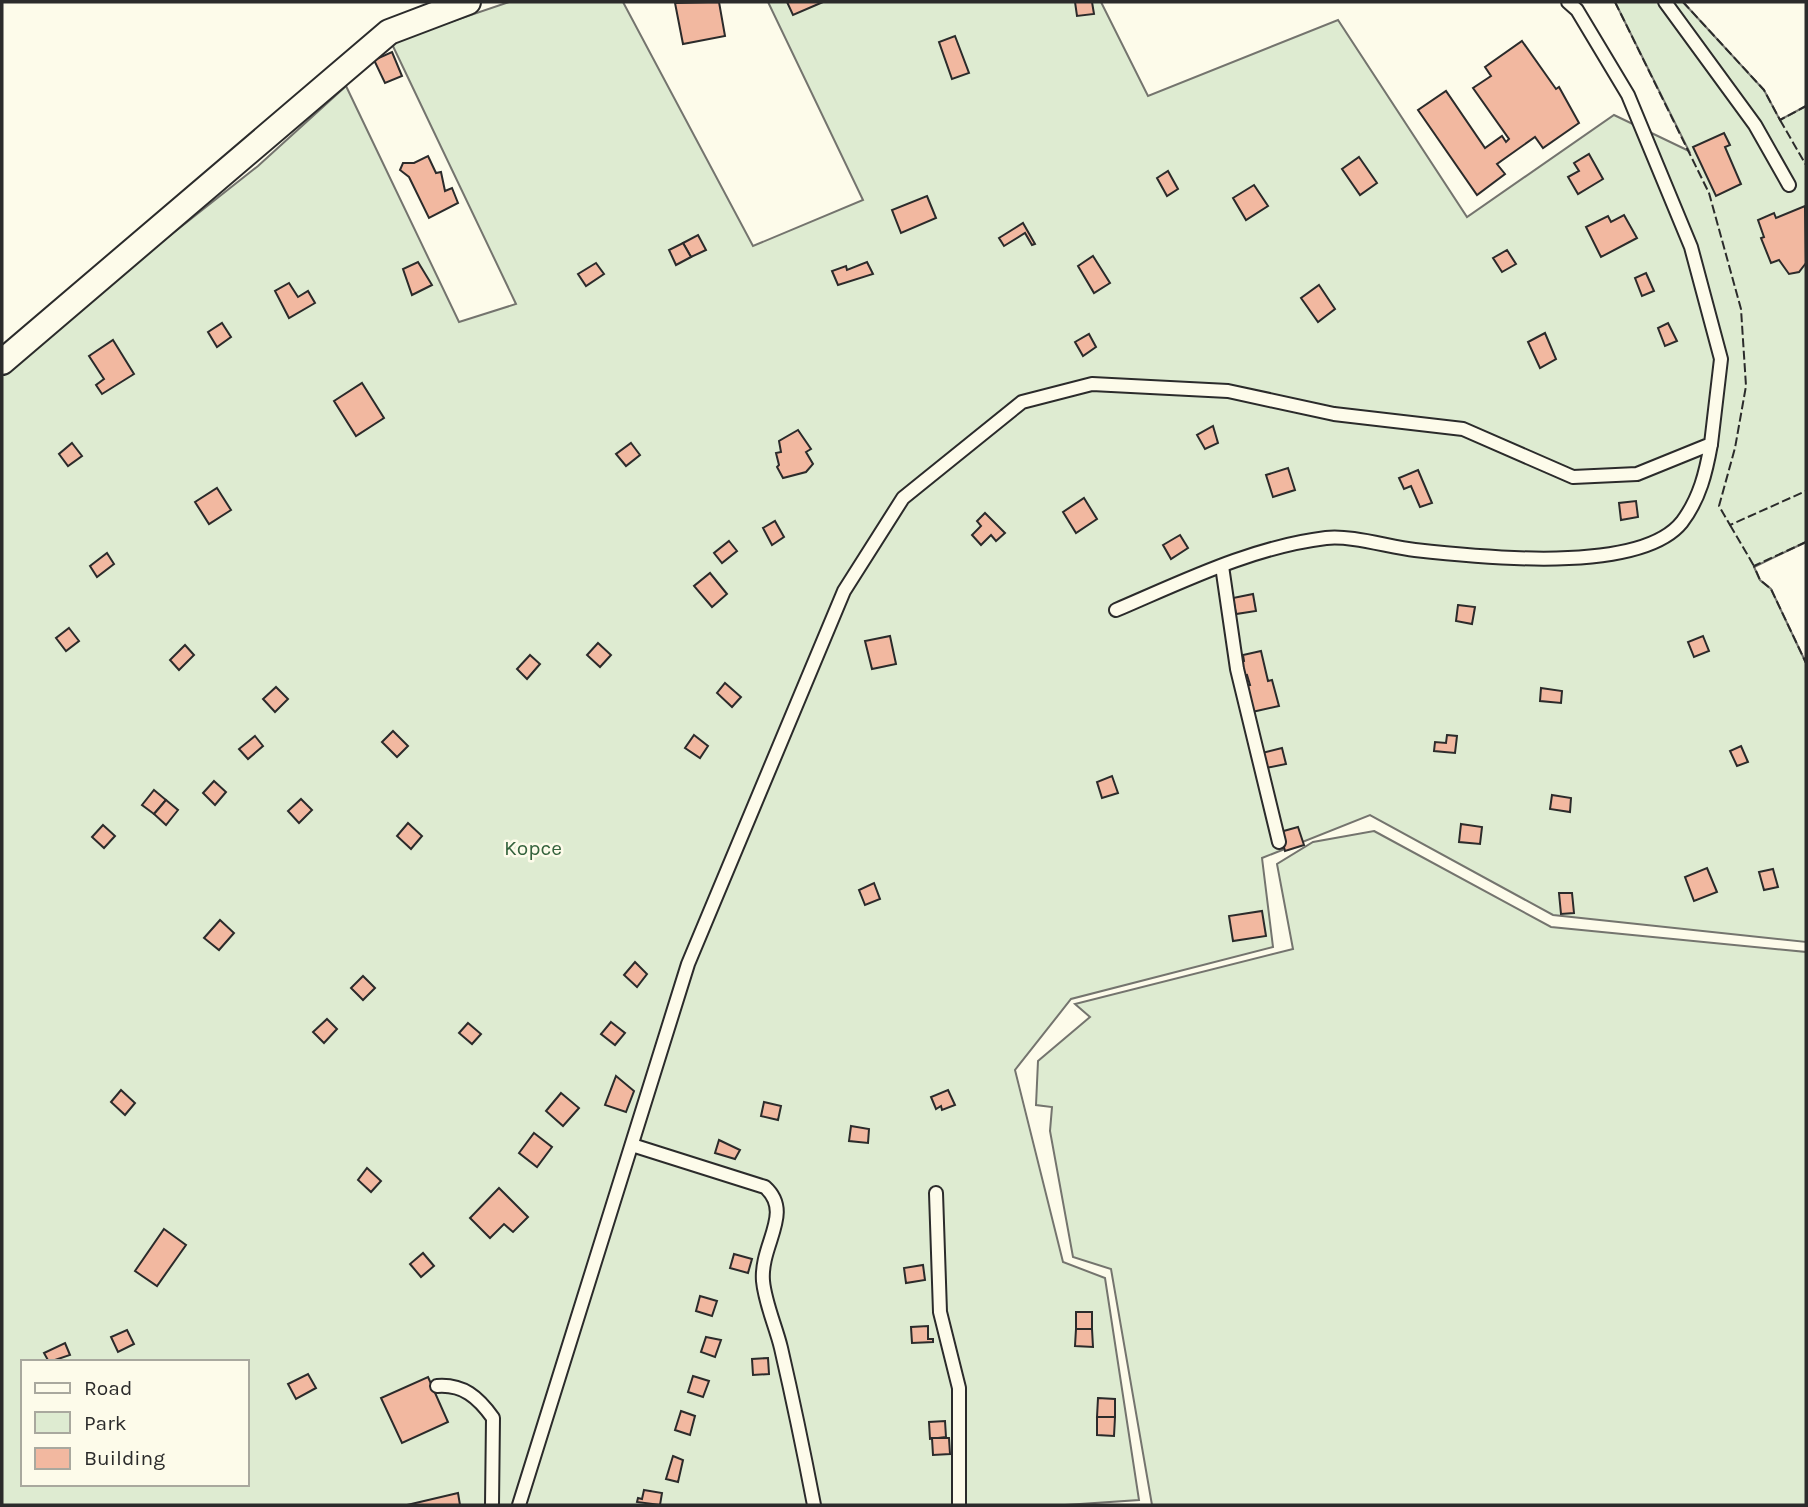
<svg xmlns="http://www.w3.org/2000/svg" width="1808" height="1507" viewBox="0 0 1808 1507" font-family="Karla,sans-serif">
	<rect width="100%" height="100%" fill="#fdfbea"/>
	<g fill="#deebd1" stroke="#74746e" stroke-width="2" fill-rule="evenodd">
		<path d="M509 2H623L753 246 863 200 768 2H1101L1148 96 1338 20 1467 217 1614 115 1689 151 1615 2H1683L1764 90 1780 120 1806 106V542L1754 567 1760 580 1771 589 1806 663V942L1553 915 1370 815 1262 858 1273 947 1071 999 1015 1070 1063 1262 1105 1278 1139 1500 1065 1505H2V368L258 166 346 86 459 322 516 304 391 42ZM23 1362H247V1484H23Z"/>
		<path d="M1374 831 1551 927 1806 952V1505H1152L1111 1269 1073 1257 1050 1131 1052 1107 1036 1105 1038 1061 1090 1017 1075 1004 1293 949 1277 864 1313 842Z"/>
	</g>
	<g fill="#f2b8a0" stroke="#2b2b2b" stroke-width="2">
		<path d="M719 2 725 36 683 44 675 3Z"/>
		<path d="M787 2H823L793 15Z"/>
		<path d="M1075 2H1092L1094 14 1077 16Z"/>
		<path d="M955 36 969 73 952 79 939 42Z"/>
		<path d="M1522 41 1556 89 1559 87 1579 123 1543 148 1535 137 1497 164 1505 174 1477 195 1418 110 1446 91 1485 148 1502 136 1506 142 1509 139 1473 88 1491 76 1485 67Z"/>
		<path d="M392 52 402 76 385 83 374 60Z"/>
		<path d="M1724 133 1730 145 1725 147 1741 184 1716 196 1693 147Z"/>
		<path d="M1589 154 1603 179 1578 194 1568 177 1579 171 1574 163Z"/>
		<path d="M428 156 436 173 441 172 445 191 452 188 458 203 429 218 409 177 400 170 403 163H414Z"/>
		<path d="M1359 157 1377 183 1360 195 1342 169Z"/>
		<path d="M1168 171 1178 189 1167 196 1157 178Z"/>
		<path d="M1254 185 1268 206 1246 220 1233 198Z"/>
		<path d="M927 196 936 218 901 233 892 210Z"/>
		<path d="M1805 206 1806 263 1799 272 1789 274 1779 260 1771 263 1761 238 1764 237 1758 220 1774 213 1776 218Z"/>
		<path d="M1624 215 1637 238 1601 257 1586 227 1608 216 1611 222Z"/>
		<path d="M1023 223 1035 244 1032 245 1025 233 1004 246 999 238Z"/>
		<path d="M698 235 706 250 691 257 683 243Z"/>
		<path d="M683 243 691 257 676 265 669 250Z"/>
		<path d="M1507 250 1516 264 1502 272 1493 258Z"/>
		<path d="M1093 256 1110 283 1094 293 1078 266Z"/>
		<path d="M418 262 432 285 412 295 403 269Z"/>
		<path d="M867 262 873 274 838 285 832 271 846 266 847 270Z"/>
		<path d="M596 263 604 274 586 286 578 274Z"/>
		<path d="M1646 273 1654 291 1642 296 1635 278Z"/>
		<path d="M289 283 298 297 308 291 315 303 289 318 275 291Z"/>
		<path d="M1319 285 1335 309 1318 322 1301 298Z"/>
		<path d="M222 323 231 337 217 347 208 332Z"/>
		<path d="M1668 323 1677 341 1665 346 1658 328Z"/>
		<path d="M1545 333 1556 359 1540 368 1528 342Z"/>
		<path d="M1089 334 1096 347 1083 356 1075 342Z"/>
		<path d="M113 340 134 374 102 394 96 385 104 379 89 356Z"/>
		<path d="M362 383 384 418 356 436 334 401Z"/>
		<path d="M1213 426 1218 443 1205 449 1197 435Z"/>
		<path d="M798 430 811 449 806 452 813 464 806 472 783 478 777 467 779 465 776 453 781 452 779 441Z"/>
		<path d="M72 443 82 456 68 466 59 454Z"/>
		<path d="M631 443 640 455 626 466 616 454Z"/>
		<path d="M1288 468 1295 490 1273 497 1266 475Z"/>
		<path d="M1418 470 1432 503 1420 507 1411 486 1404 489 1399 478Z"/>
		<path d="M217 488 231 510 209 524 195 502Z"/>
		<path d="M1084 498 1097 519 1076 533 1063 512Z"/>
		<path d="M1636 501 1638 517 1621 520 1619 503Z"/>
		<path d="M985 513 1005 533 996 541 991 535 981 545 972 535 981 526 977 521Z"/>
		<path d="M775 521 784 537 772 545 763 528Z"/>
		<path d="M1180 535 1188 548 1171 559 1163 545Z"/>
		<path d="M729 541 737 551 722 563 714 553Z"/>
		<path d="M107 553 114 564 97 577 90 566Z"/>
		<path d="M710 573 727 594 712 607 694 586Z"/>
		<path d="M1253 594 1256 611 1236 614 1233 598Z"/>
		<path d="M1458 605 1475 607 1472 624 1456 621Z"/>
		<path d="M69 628 79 641 66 651 56 638Z"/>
		<path d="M890 636 896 664 872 669 865 641Z"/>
		<path d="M1703 636 1709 651 1694 657 1688 642Z"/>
		<path d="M598 643 611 655 600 667 587 655Z"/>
		<path d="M185 645 194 655 179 670 170 660Z"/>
		<path d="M1261 651 1268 681 1272 680 1279 706 1252 712 1245 686 1250 685 1247 675 1242 676 1240 662 1244 661 1243 655Z"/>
		<path d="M530 655 540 664 527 679 517 669Z"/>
		<path d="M725 683 741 697 732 707 717 693Z"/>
		<path d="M276 687 288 699 275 712 263 699Z"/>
		<path d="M1541 688 1562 691 1561 703 1540 701Z"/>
		<path d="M393 731 408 746 397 757 382 742Z"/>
		<path d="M694 735 708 746 700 758 685 748Z"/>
		<path d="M1447 735 1457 736 1455 753 1434 751 1435 742 1446 743Z"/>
		<path d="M255 736 263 746 248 759 239 749Z"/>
		<path d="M1741 746 1748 762 1737 766 1730 751Z"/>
		<path d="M1282 748 1286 764 1266 768 1262 753Z"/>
		<path d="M1112 776 1118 793 1102 798 1097 782Z"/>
		<path d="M214 781 226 792 215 805 203 793Z"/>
		<path d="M154 790 166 800 154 814 142 805Z"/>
		<path d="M1552 795 1571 798 1570 812 1550 809Z"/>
		<path d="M301 799 312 810 299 823 288 811Z"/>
		<path d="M166 800 178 810 166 825 154 814Z"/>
		<path d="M408 823 422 836 411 849 397 836Z"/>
		<path d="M1461 824 1482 827 1480 844 1459 842Z"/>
		<path d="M103 825 115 836 104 848 92 837Z"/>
		<path d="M1298 827 1304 845 1285 851 1280 832Z"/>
		<path d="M1707 868 1717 892 1694 901 1685 877Z"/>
		<path d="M1773 869 1778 887 1764 890 1759 872Z"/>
		<path d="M874 883 880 899 865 905 859 890Z"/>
		<path d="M1559 893H1572L1574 913 1561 914Z"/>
		<path d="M1262 911 1266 936 1233 941 1229 916Z"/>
		<path d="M220 920 234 933 219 950 204 938Z"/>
		<path d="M635 962 647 974 637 987 624 975Z"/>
		<path d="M363 976 375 988 363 1000 351 988Z"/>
		<path d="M327 1019 337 1029 324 1043 313 1032Z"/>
		<path d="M611 1022 625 1033 615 1045 601 1034Z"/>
		<path d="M468 1023 481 1034 472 1044 459 1033Z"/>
		<path d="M616 1076 634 1091 626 1112 605 1105Z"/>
		<path d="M121 1090 135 1103 125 1115 111 1102Z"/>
		<path d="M948 1090 955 1105 942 1110 941 1106 936 1109 931 1097Z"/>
		<path d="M561 1093 579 1108 563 1126 546 1111Z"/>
		<path d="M764 1102 781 1106 778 1120 761 1116Z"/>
		<path d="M851 1126 869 1129 868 1143 849 1141Z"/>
		<path d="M534 1133 552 1147 537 1167 519 1153Z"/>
		<path d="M719 1140 740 1150 735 1159 715 1153Z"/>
		<path d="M367 1168 381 1181 371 1192 358 1180Z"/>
		<path d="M499 1188 528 1217 513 1232 504 1224 490 1238 470 1218Z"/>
		<path d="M164 1229 186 1245 157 1286 135 1271Z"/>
		<path d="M423 1253 434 1266 421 1277 410 1264Z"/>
		<path d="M734 1254 752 1259 748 1273 730 1268Z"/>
		<path d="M923 1265 925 1280 906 1283 904 1268Z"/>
		<path d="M700 1296 717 1301 712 1316 696 1311Z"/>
		<rect x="1076" y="1312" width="16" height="17"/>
		<path d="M928 1326V1339H933V1342L912 1343 911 1327Z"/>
		<path d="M1076 1329H1092L1093 1347 1075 1346Z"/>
		<path d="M127 1330 134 1344 118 1352 111 1337Z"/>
		<path d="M706 1337 721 1340 715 1357 701 1352Z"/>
		<path d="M65 1343 70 1355 49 1362 44 1353Z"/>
		<path d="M768 1358 769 1374 753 1375 752 1359Z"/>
		<path d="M308 1374 316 1388 296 1399 288 1384Z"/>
		<path d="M693 1376 709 1381 703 1397 688 1392Z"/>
		<path d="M428 1377 448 1422 402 1443 381 1398Z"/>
		<path d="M1098 1398 1115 1399V1417H1097Z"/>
		<path d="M681 1411 695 1416 690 1435 675 1430Z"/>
		<path d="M1097 1417H1115L1114 1436 1097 1435Z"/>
		<path d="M945 1421 946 1437 930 1439 929 1422Z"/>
		<path d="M932 1438H949L950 1454 933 1455Z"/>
		<path d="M673 1456 683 1460 678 1482 666 1479Z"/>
		<path d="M644 1490 662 1493 660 1505 637 1502 638 1498 642 1499Z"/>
		<path d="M458 1493 460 1505H407Z"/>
	</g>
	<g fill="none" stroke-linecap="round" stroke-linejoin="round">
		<g stroke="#2b2b2b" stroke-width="16">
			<g id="service">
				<path d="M1665 2 1755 125 1789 185"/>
				<path d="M1222 566 1237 669 1279 842"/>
				<path d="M1116 610C1184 581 1252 547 1326 538 1351 535 1389 547 1415 550 1478 557 1640 575 1682 522 1700 498 1706 472 1711 444"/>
				<path d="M632 1145 765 1187C794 1213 760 1244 763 1281 765 1303 776 1327 781 1348 793 1400 804 1453 814 1505"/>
				<path d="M936 1193 940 1312 959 1388V1505"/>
				<path d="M437 1386C463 1384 478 1397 493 1418L492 1505"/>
				<path d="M519 1505 688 964 844 591 903 498 1022 402 1092 384 1228 391 1334 414 1463 429 1573 477 1637 474 1711 444 1721 359 1691 247 1628 95 1577 10 1568 2"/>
			</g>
		</g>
		<g stroke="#2b2b2b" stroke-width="28">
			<path id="minor" d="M2 362 389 32 468 2"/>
		</g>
		<use href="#service" stroke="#fdfbea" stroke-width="12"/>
		<use href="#minor" stroke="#fdfbea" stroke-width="24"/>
		<g stroke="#2b2b2b" stroke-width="2" stroke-dasharray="9 3.5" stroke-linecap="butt">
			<path d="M1615 2 1709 193 1741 309 1746 386 1735 448 1719 506 1730 525 1806 491"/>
			<path d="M1683 2 1764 90 1780 120 1806 106"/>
			<path d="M1780 120 1806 165"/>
			<path d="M1730 525 1754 566"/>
			<path d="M1806 542 1754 566 1760 580 1771 589 1806 663"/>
		</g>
	</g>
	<g text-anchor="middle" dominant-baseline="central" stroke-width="5" stroke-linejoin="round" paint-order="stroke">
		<g font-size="21" fill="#34623c" stroke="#fdfbea">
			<text x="533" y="848">Kopce</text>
		</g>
	</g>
	<rect width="1808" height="1507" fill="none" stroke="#2b2b2b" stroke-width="7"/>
	<rect x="21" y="1360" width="228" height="126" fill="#fdfbea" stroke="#a9a89e" stroke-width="2"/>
	<rect x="35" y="1383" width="35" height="10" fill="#fdfbea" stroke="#a9a89e" stroke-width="2"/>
	<text x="84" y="1395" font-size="21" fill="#2b2b2b">Road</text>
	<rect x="35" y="1412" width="35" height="21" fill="#deebd1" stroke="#a9a89e" stroke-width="2"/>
	<text x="84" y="1430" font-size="21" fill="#2b2b2b">Park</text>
	<rect x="35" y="1448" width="35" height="21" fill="#f2b8a0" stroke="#a9a89e" stroke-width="2"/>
	<text x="84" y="1465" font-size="21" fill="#2b2b2b">Building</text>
</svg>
